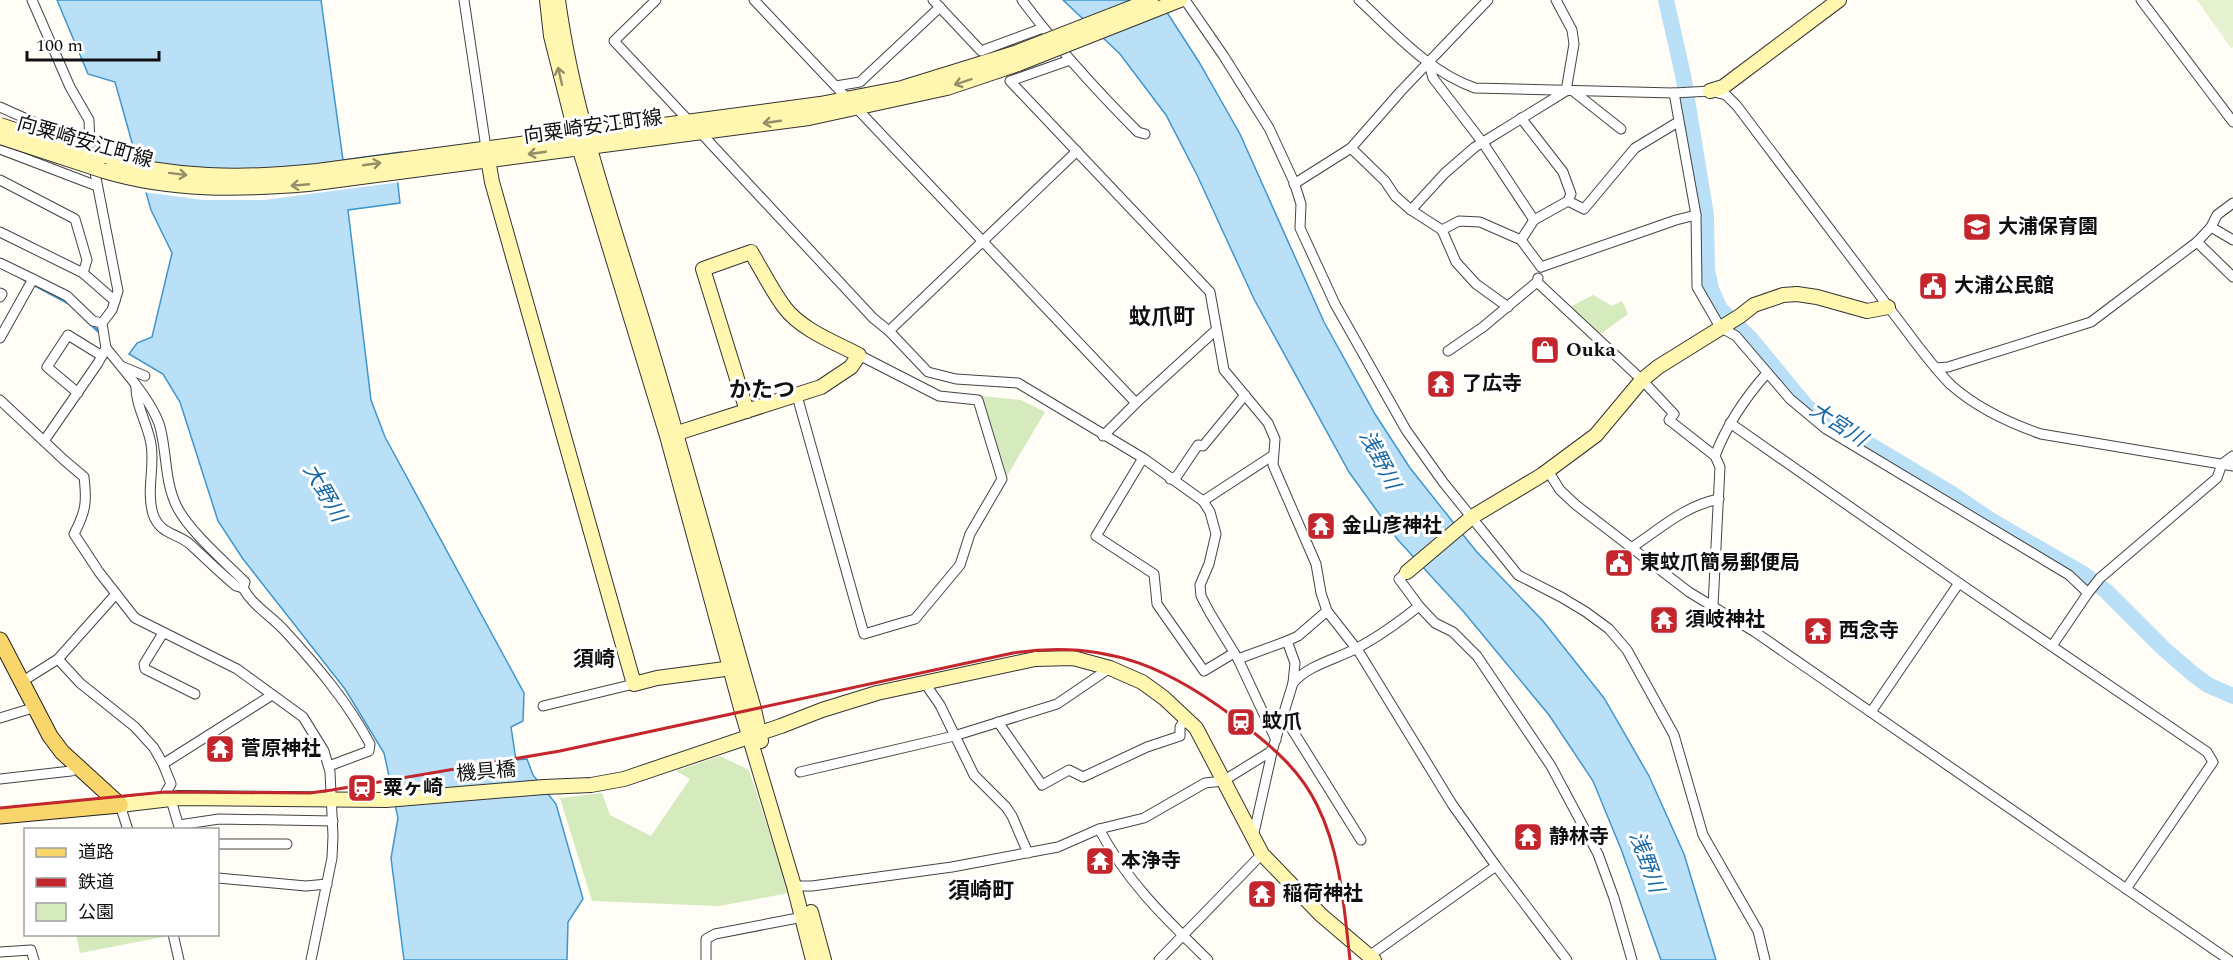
<svg xmlns="http://www.w3.org/2000/svg" width="2233" height="960" viewBox="0 0 2233 960" font-family="Spectral,'Noto Sans JP',serif">
	<rect width="100%" height="100%" fill="#fffdf5"/>
	<g fill="#d5ebbd">
		<path d="M1593 295 1612 306 1622 301 1628 314 1602 333H1596L1568 308Z"/>
		<path d="M982 396 1021 400 1045 412 1007 476Z"/>
		<path d="M720 756 749 770 789 893 719 906 592 901 560 798 602 793 610 815 651 836 690 779 676 771Z"/>
		<path d="M168 935V936L80 953 76 935Z"/>
	</g>
	<path fill="#e6f2cf" d="M2197 0H2233V47L2231 48Z"/>
	<g fill="#b9e0f7" stroke="#3f96cf" stroke-width="1.5">
		<path d="M57 0H321L343 160 402 152 397 176 400 203 348 210 371 400 385 437 524 693 523 721 511 727 516 760 527 759 533 775 556 804 583 899 568 922 567 960H404L391 858 398 818 384 753 345 689 243 559 218 521 180 402 163 374 129 354 137 343 152 337 172 253 151 210 115 82 88 74Z"/>
		<path d="M1063 0H1159L1199 62 1240 134 1324 322 1375 414 1410 468 1476 551 1543 621 1604 698 1649 776 1684 854 1716 960H1661L1621 849 1593 781 1549 715 1463 611 1398 540 1349 472 1254 299 1197 175 1166 115 1120 54Z"/>
	</g>
	<path fill="#fffdf5" d="M134 162 170 168 400 176 401 182 264 200H203L143 192Z"/>
	<g fill="none" stroke-linecap="round" stroke-linejoin="round">
		<g stroke="#3f96cf" stroke-width="3">
			<path d="M23 279 70 304"/>
			<path d="M85 319 98 331"/>
		</g>
		<path stroke="#b9e0f7" stroke-width="16" d="M1666 0 1683 75 1706 215 1707 269 1711 289 1720 309 1751 339 1807 407 1949 492 1992 521 2085 575 2106 591 2164 649 2193 674 2208 685 2233 696"/>
		<g stroke="#444" stroke-width="11">
			<g id="street">
				<path d="M32 0 70 87 89 120 90 147 118 291 112 310 102 323 106 348 98 363 44 441"/>
				<path d="M464 0 486 148"/>
				<path d="M656 0 614 41 689 121"/>
				<path d="M754 0 1136 403 1103 436"/>
				<path d="M933 0 981 51 1043 28"/>
				<path d="M1022 0C1057 47 1096 90 1138 132L1145 134"/>
				<path d="M1185 0 1223 55 1269 128 1294 182 1301 204 1300 228 1335 304 1406 430 1443 482 1518 575 1561 597 1586 612 1609 629 1627 650 1674 735 1703 835 1758 931 1765 960"/>
				<path d="M1359 0C1395 33 1429 72 1475 88L1674 93 1710 91 1726 95 1737 106 1918 346C1928 359 1939 373 1951 385 1977 408 2009 423 2041 434L2233 466"/>
				<path d="M2141 0 2233 122"/>
				<path d="M1070 60 1010 81 1210 292 1224 370 1268 423 1275 439 1273 465 1316 564 1321 593 1327 611 1359 652 1452 804 1496 866 1567 960"/>
				<path d="M1429 64 1433 78 1483 143 1534 220"/>
				<path d="M836 86 860 82 940 7"/>
				<path d="M1573 91 1621 129"/>
				<path d="M1674 93 1696 215 1697 287 1720 327 1736 336 1790 399 1826 429 2069 575 2088 593 2100 578 2217 478 2222 464 2233 456"/>
				<path d="M0 107 90 147"/>
				<path d="M1521 118 1563 172 1571 194 1568 201"/>
				<path d="M700 132 873 318 889 331 928 372 956 379 1018 383 1143 458 1203 501 1210 512 1216 534 1209 564 1200 585 1201 596 1210 613 1238 659 1287 641 1295 663 1293 683 1273 748 1253 837"/>
				<path d="M1351 148 1385 181 1395 196 1411 210 1445 173 1475 147 1566 91 1574 44 1572 30 1556 0"/>
				<path d="M0 149 97 186"/>
				<path d="M0 180 75 219 87 260 83 273"/>
				<path d="M1294 184 1351 148 1401 91 1488 0"/>
				<path d="M1411 210 1442 230 1459 221 1480 222 1521 240 1541 267"/>
				<path d="M2211 227 2233 240"/>
				<path d="M1442 230 1456 262 1476 284 1508 307"/>
				<path d="M0 232 83 273 115 301"/>
				<path d="M1521 240 1534 220 1568 201 1584 209 1635 148 1678 122"/>
				<path d="M2197 242 2233 277"/>
				<path d="M0 263 33 279 0 338"/>
				<path d="M1541 267 1676 220 1696 215"/>
				<path d="M33 279 67 296 93 321 102 323"/>
				<path d="M1537 282 1642 380 1674 414 1669 420 1715 456 1720 467 1713 606"/>
				<path d="M0 293 2 294 0 297"/>
				<path d="M889 331 1077 151"/>
				<path d="M106 348C123 369 156 405 161 431 167 457 165 483 177 507 190 532 224 561 245 582L243 588C253 606 270 615 284 630 317 666 347 701 370 744L369 751 329 766"/>
				<path d="M1448 351 1483 327 1537 282 1538 278"/>
				<path d="M121 366 145 376"/>
				<path d="M1936 368 1948 367 2091 322 2197 242 2211 227 2217 215 2233 203"/>
				<path d="M136 386C135 404 148 425 151 444 155 467 146 491 153 514 160 535 178 533 191 545 206 559 220 573 236 586L243 588"/>
				<path d="M78 393 47 367 68 335 102 356"/>
				<path d="M797 396 864 634 915 619 960 565 970 534 1002 479 978 400 939 396 859 355"/>
				<path d="M0 400 64 460 84 477C87 502 86 511 74 534L99 572 135 618 237 669 303 717 324 751 330 772 333 836 332 858 311 960"/>
				<path d="M1136 403 1216 330"/>
				<path d="M1730 423 1959 583 1871 712"/>
				<path d="M1715 456C1727 424 1745 398 1767 373"/>
				<path d="M1143 458 1096 536 1154 574 1157 604 1204 671 1234 653"/>
				<path d="M1548 471 1560 490 1576 505 1689 592 1755 632 2229 960"/>
				<path d="M1170 479 1177 476 1198 445 1203 446 1245 395"/>
				<path d="M1203 501 1272 456"/>
				<path d="M1631 548C1660 529 1684 506 1719 499"/>
				<path d="M1407 572 1399 579 1419 606 1435 623 1453 632 1477 656 1551 766 1598 854 1614 898 1632 960"/>
				<path d="M1959 583 2207 752 2213 762 2126 889"/>
				<path d="M163 633 144 664 145 669 195 694"/>
				<path d="M1287 641 1298 636 1327 611"/>
				<path d="M2052 646 2088 593"/>
				<path d="M58 659 80 683 135 727 154 748 163 764 272 695"/>
				<path d="M1238 659 1276 740"/>
				<path d="M23 681 58 659 116 594"/>
				<path d="M924 682 940 705 974 775 1006 807 1012 816 1028 853"/>
				<path d="M1293 683C1308 665 1337 659 1357 648 1380 636 1399 622 1419 606"/>
				<path d="M543 706 634 684"/>
				<path d="M1283 715 1361 840"/>
				<path d="M0 718 36 707"/>
				<path d="M998 722 1042 785 1069 770 1083 777 1147 747 1180 736V727L1186 717"/>
				<path d="M163 764 171 784 166 792 171 800 180 830"/>
				<path d="M800 772 954 736 1057 704 1110 668"/>
				<path d="M0 779 71 771 78 768"/>
				<path d="M120 805 128 830"/>
				<path d="M179 825 219 819 333 821"/>
				<path d="M1099 829C1128 883 1165 918 1208 960"/>
				<path d="M218 844H287"/>
				<path d="M218 878 306 886 327 884"/>
				<path d="M794 886H812L952 867 1058 847 1099 829 1144 818 1205 783 1223 781 1270 752 1273 748"/>
				<path d="M173 934 179 960"/>
				<path d="M0 952 31 950 34 960"/>
				<path d="M1369 956 1496 866"/>
				<path d="M706 960V939L715 934 803 917"/>
				<path d="M1159 960 1262 854"/>
			</g>
		</g>
		<g stroke="#333" stroke-width="16">
			<g id="secondary">
				<path d="M547 0 551 36 579 147 667 436 742 712 794 886 813 960"/>
				<path d="M558 0C574 117 615 229 649 342 686 464 719 587 754 709L761 741"/>
				<path d="M1710 91 1723 87 1839 0"/>
				<path d="M487 153 492 182 634 684 657 678 740 667"/>
				<path d="M100 158C173 178 243 179 317 171L820 104 902 88 1015 53"/>
				<path d="M104 171C171 191 239 190 308 184L809 118 947 88 1018 64"/>
				<path d="M668 436 821 387 851 367 859 355C834 342 802 330 785 308 772 291 762 270 751 252L703 269 747 411"/>
				<path d="M1407 572 1472 517 1542 475 1596 435 1642 380 1658 367 1740 316 1754 305 1783 295 1797 294 1817 297 1867 311 1888 307"/>
				<path d="M120 805 179 798 386 800 544 787 591 785 624 779 781 726 822 710 877 693 1035 659 1073 658 1110 668 1142 682 1164 698 1196 728 1262 854 1321 915 1374 960"/>
				<path d="M811 912 824 960"/>
			</g>
		</g>
		<g stroke="#222" stroke-width="17">
			<g id="primary">
				<path d="M0 640 50 736 62 752 120 805"/>
				<path d="M0 816 120 805"/>
			</g>
		</g>
		<use href="#street" stroke="#fff" stroke-width="9"/>
		<use href="#secondary" stroke="#fff6b0" stroke-width="14"/>
		<use href="#primary" stroke="#f9d66b" stroke-width="15"/>
		<path stroke="#c4262e" stroke-width="3" d="M0 808 165 792 310 793 332 790 560 751 1013 653C1109 638 1175 670 1248 728 1276 750 1301 772 1317 805 1341 853 1344 908 1350 960"/>
		<g stroke="#333" stroke-width="16" stroke-linecap="butt">
			<g id="secondary-bridge">
				<path d="M1015 53 1151 0"/>
				<path d="M1018 64 1180 0"/>
				<path d="M0 125 100 158"/>
				<path d="M0 137 104 171"/>
			</g>
		</g>
		<use href="#secondary-bridge" stroke="#fff6b0" stroke-width="14"/>
	</g>
	<defs><path id="oneway-shaft" d="M-6 0H5M1.5-3L5.5 0L1.5 3" fill="none" stroke-width="1.6" stroke-linecap="round" stroke-linejoin="round" transform="scale(1.5)"/></defs>
	<g stroke="#948f68">
		<use href="#oneway-shaft" transform="translate(560 76) rotate(-103)"/>
		<use href="#oneway-shaft" transform="translate(963 82) rotate(162)"/>
		<use href="#oneway-shaft" transform="translate(772 122) rotate(172)"/>
		<use href="#oneway-shaft" transform="translate(537 153) rotate(172)"/>
		<use href="#oneway-shaft" transform="translate(372 164) rotate(-8)"/>
		<use href="#oneway-shaft" transform="translate(178 174) rotate(7)"/>
		<use href="#oneway-shaft" transform="translate(300 185) rotate(175)"/>
	</g>
	<defs>
		<g id="school-square" transform="scale(1.5)"><rect x="-9" y="-9" width="18" height="18" rx="4" fill="#c4262e" stroke="#fff"/><path d="M0-5L7-2L0 1L-7-2ZM-4 1L0 2.5L4 1V4Q0 6-4 4Z" fill="#fff"/></g>
		<g id="civic-square" transform="scale(1.5)"><rect x="-9" y="-9" width="18" height="18" rx="4" fill="#c4262e" stroke="#fff"/><path d="M-.6-6.5H3V-4.5H.6V-3L4-1V1h2V6H-6V1h2V-1L-.6-3ZM-1.2 2.5V6h2.4V2.5Z" fill="#fff"/></g>
		<g id="shop-square" transform="scale(1.5)"><rect x="-9" y="-9" width="18" height="18" rx="4" fill="#c4262e" stroke="#fff"/><path d="M-5-2.5h2.3a2.7 3.5 0 0 1 5.4 0H5L5.5 6h-11ZM-1.5-2.5h3a1.5 2.3 0 0 0-3 0Z" fill="#fff"/></g>
		<g id="temple-square" transform="scale(1.5)"><rect x="-9" y="-9" width="18" height="18" rx="4" fill="#c4262e" stroke="#fff"/><path d="M0-6L5-2H3V0L6.5 2.5H4V6H1.5V3h-3V6H-4V2.5H-6.5L-3 0V-2H-5Z" fill="#fff"/></g>
		<g id="station-square" transform="scale(1.5)"><rect x="-9" y="-9" width="18" height="18" rx="4" fill="#c4262e" stroke="#fff"/><path d="M-3-6H3Q5-6 5-4V2Q5 4 3 4L4.5 6H3L1.5 4h-3L-3 6H-4.5L-3 4Q-5 4-5 2V-4Q-5-6-3-6ZM-3.5-4v3h7v-3ZM-3.5 1v1.5H-2V1ZM2 1v1.5H3.5V1Z" fill="#fff"/></g>
	</defs>
	<g fill-rule="evenodd">
		<use href="#school-square" x="1977" y="227"/>
		<use href="#civic-square" x="1933" y="286"/>
		<use href="#shop-square" x="1545" y="350"/>
		<use href="#temple-square" x="1441" y="384"/>
		<use href="#temple-square" x="1321" y="526"/>
		<use href="#civic-square" x="1619" y="563"/>
		<use href="#temple-square" x="1664" y="620"/>
		<use href="#temple-square" x="1818" y="631"/>
		<use href="#station-square" x="1241" y="722"/>
		<use href="#temple-square" x="220" y="749"/>
		<use href="#station-square" x="362" y="788"/>
		<use href="#temple-square" x="1528" y="837"/>
		<use href="#temple-square" x="1100" y="861"/>
		<use href="#temple-square" x="1262" y="894"/>
	</g>
	<g text-anchor="middle" dominant-baseline="central" stroke-width="6" stroke-linejoin="round" paint-order="stroke">
		<g font-size="20" fill="#111" stroke="#fff">
			<text transform="translate(593 127) rotate(-8)">向粟崎安江町線</text>
			<text transform="translate(85 142) rotate(16)">向粟崎安江町線</text>
			<text transform="translate(486 772) rotate(-5)">機具橋</text>
		</g>
		<g font-size="20" font-weight="bold" fill="#111" stroke="#fff" text-anchor="start">
			<text x="1998" y="227">大浦保育園</text>
			<text x="1954" y="286">大浦公民館</text>
			<text x="1566" y="350">Ouka</text>
			<text x="1462" y="384">了広寺</text>
			<text x="1342" y="526">金山彦神社</text>
			<text x="1640" y="563">東蚊爪簡易郵便局</text>
			<text x="1685" y="620">須岐神社</text>
			<text x="1839" y="631">西念寺</text>
			<text x="1262" y="722">蚊爪</text>
			<text x="241" y="749">菅原神社</text>
			<text x="383" y="788">粟ヶ崎</text>
			<text x="1549" y="837">静林寺</text>
			<text x="1121" y="861">本浄寺</text>
			<text x="1283" y="894">稲荷神社</text>
		</g>
		<g font-size="21" font-style="italic" fill="#1768a6" stroke="#fff">
			<text transform="translate(1838 425) rotate(33)">大宮川</text>
			<text transform="translate(1379 460) rotate(63)">浅野川</text>
			<text transform="translate(324 493) rotate(60)">大野川</text>
			<text transform="translate(1646 862) rotate(70)">浅野川</text>
		</g>
		<g font-size="21" font-weight="bold" fill="#111" stroke="#fff">
			<text x="594" y="660">須崎</text>
		</g>
		<g font-size="22" font-weight="bold" fill="#111" stroke="#fff">
			<text x="1162" y="317">蚊爪町</text>
			<text x="762" y="390">かたつ</text>
			<text x="981" y="891">須崎町</text>
		</g>
	</g>
	<rect x="24" y="828" width="195" height="108" fill="#ffffff" stroke="#a0a0a0" stroke-width="1.5"/>
	<rect x="36" y="848" width="30" height="9" fill="#f9d66b" stroke="#a0a0a0" stroke-width="1.5"/>
	<text x="78" y="858" font-size="18" fill="#111111">道路</text>
	<rect x="36" y="878" width="30" height="9" fill="#c4262e" stroke="#a0a0a0" stroke-width="1.5"/>
	<text x="78" y="888" font-size="18" fill="#111111">鉄道</text>
	<rect x="36" y="903" width="30" height="18" fill="#d5ebbd" stroke="#a0a0a0" stroke-width="1.5"/>
	<text x="78" y="918" font-size="18" fill="#111111">公園</text>
	<path d="M27 51v9h132v-9" fill="none" stroke="#111111" stroke-width="3"/>
	<text x="36" y="51" font-size="18" fill="#111111" stroke="#ffffff" stroke-width="4.5" paint-order="stroke">100 m</text>
</svg>
